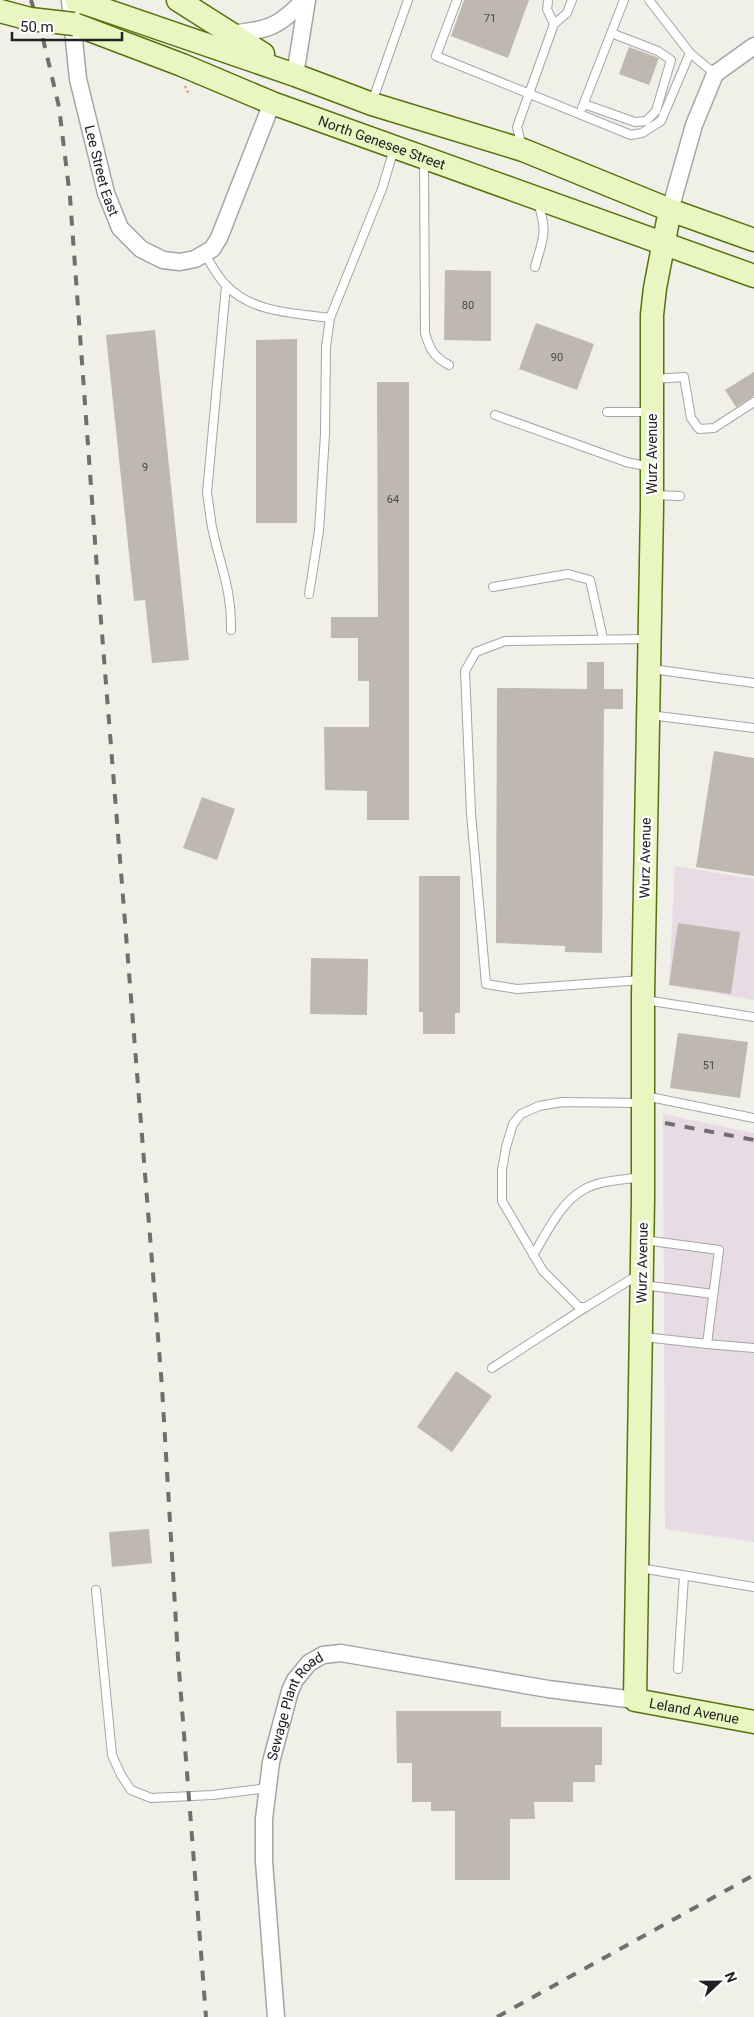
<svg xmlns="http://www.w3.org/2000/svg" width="754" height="2017" viewBox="0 0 754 2017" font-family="Roboto,sans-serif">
	<rect width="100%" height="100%" fill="#f0efe8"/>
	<g fill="#e9dbe4">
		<path d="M675 866 754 879V1000L669 985Z"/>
		<path d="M663 1114 754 1133V1542L665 1529Z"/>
	</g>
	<g fill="#beb8b1">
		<path d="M464 0H529L508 58 451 36Z"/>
		<path d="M629 47 659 58 649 85 619 74Z"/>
		<path d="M445 270 491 271V341L444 340Z"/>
		<path d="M536 323 594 344 577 390 519 369Z"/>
		<path d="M155 330 189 660 152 663 145 600 134 601 106 335Z"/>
		<path d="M297 339V523H256V340Z"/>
		<path d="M754 372V396L736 407 725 390Z"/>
		<path d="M377 382H409V820H367V791L325 790 324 727H369V681H358V638H331V617H378Z"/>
		<path d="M587 662H604V689H623V709H604L602 953 565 952V946L496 943 497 688 587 689Z"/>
		<path d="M714 751 754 758V876L696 867Z"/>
		<path d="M202 797 235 809 217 860 183 848Z"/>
		<path d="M419 876H460V1013H455V1034H423V1012H419Z"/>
		<path d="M678 923 740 932 731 994 669 985Z"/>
		<path d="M311 958 368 959 367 1015 310 1014Z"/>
		<path d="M678 1033 748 1042 740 1098 670 1088Z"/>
		<path d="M456 1371 492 1396 452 1452 417 1427Z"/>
		<path d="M149 1529 152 1563 112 1567 109 1532Z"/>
		<path d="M396 1711H501V1727H602V1765H595V1782H573V1802H534L535 1819H510V1880H455V1811H431V1802H412V1763H397Z"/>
	</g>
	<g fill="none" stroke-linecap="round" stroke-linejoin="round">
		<g stroke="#a5a5a5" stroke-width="10">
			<g id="lane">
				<path d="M457 0 436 56 631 135 642 133 661 121 690 53"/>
				<path d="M649 0 690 53 715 74"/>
				<path d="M548 2 547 9 554 24"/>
				<path d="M372 102 408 0"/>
				<path d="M584 104 635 122 646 121 656 111 671 60 658 51 611 33"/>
				<path d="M582 108 624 0"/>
				<path d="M522 147 517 127 554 24 567 13 572 0"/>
				<path d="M424 162 425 333C430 350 434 357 449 365"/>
				<path d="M205 254C211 264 218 278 227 286 253 313 295 313 330 318"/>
				<path d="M535 267C543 238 548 233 538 203"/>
				<path d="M226 286 207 493C209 504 210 516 212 527 220 566 232 589 231 630"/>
				<path d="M654 379 684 377 691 418 699 429 714 428 754 402"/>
				<path d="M607 412H650"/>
				<path d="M495 415 626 462 650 467"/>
				<path d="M654 495 680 496"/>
				<path d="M493 587 568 574 590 580 603 638"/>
				<path d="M309 594 319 531 325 434 326 347 330 318 382 189 394 149"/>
				<path d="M652 669 754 683"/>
				<path d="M650 715 754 728"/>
				<path d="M642 980 517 989 486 984 471 813 465 671 476 652 505 641 647 639"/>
				<path d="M645 1000 754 1017"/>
				<path d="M645 1096 754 1118"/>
				<path d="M533 1255C547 1233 560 1203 583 1190 599 1180 623 1180 641 1177"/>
				<path d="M638 1275 586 1307H579L543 1271 502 1201V1170L506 1147 513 1124 521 1114 539 1106 562 1102 641 1103"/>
				<path d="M643 1285 713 1294"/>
				<path d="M644 1337 707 1344 719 1250 644 1240"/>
				<path d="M707 1344 754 1348"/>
				<path d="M492 1368 586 1307"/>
				<path d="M640 1568 754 1587"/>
				<path d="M96 1590 112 1755 121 1775 131 1790 151 1798 212 1795 268 1788"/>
				<path d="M678 1669 684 1576"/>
			</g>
		</g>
		<g stroke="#a5a5a5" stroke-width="19">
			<g id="street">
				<path id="s1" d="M70 0 78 79 106 193 120 228 141 249 163 260 180 262 195 259 212 249 219 238 272 103"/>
				<path d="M229 34C267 30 278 28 304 0"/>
				<path d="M295 75 307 0"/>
				<path d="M670 210 694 125 715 74 754 46"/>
				<path id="s2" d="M276 2017 264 1861V1819L271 1762 290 1691 295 1680 309 1663 323 1655 341 1653 548 1689 635 1700"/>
			</g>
		</g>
		<g stroke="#55730d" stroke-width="25">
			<g id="secondary">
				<path d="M76 0 295 75 372 104 523 150 670 210 754 240"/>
				<path d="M178 0 263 54"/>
				<path id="s3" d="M74 24 182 65 272 103 754 276"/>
				<path id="s4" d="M670 210 655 288 652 315V507L643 996V1198L635 1700 754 1722"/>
			</g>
		</g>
		<path stroke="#f09b79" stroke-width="2.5" stroke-dasharray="2.5 2.5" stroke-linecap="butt" d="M185 86 189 95"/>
		<use href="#lane" stroke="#fff" stroke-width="8"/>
		<use href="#street" stroke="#fff" stroke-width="16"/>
		<use href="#secondary" stroke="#e9f6c1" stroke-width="22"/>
		<g stroke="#6f6f6f" stroke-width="4" stroke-dasharray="10 10" stroke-linecap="butt">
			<path d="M31 0 44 43 59 107 70 197 98 583 162 1387 178 1657 206 2017"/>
			<path d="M665 1123 754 1140"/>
			<path d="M497 2017 754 1875"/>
		</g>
		<g stroke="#55730d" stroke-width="25" stroke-linecap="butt">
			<path id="secondary-bridge" d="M0 11 30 19 74 24"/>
		</g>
		<use href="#secondary-bridge" stroke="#e9f6c1" stroke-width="22"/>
	</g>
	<g text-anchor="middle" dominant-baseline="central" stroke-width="5" stroke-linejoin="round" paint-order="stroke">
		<g font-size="11" fill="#484745">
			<text x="490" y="18">71</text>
			<text x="468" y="305">80</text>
			<text x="557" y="357">90</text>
			<text x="145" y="467">9</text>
			<text x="393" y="499">64</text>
			<text x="709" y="1065">51</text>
		</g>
		<g font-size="14" fill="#212121" stroke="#fff">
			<text stroke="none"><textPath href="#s3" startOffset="330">North Genesee Street</textPath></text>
			<text stroke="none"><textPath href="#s1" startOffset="174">Lee Street East</textPath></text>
			<text transform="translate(652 454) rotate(-90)">Wurz Avenue</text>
			<text transform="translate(645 858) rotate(-89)">Wurz Avenue</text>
			<text transform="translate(642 1263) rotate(-89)">Wurz Avenue</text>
			<text stroke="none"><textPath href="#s2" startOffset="318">Sewage Plant Road</textPath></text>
			<text stroke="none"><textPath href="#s4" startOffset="1552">Leland Avenue</textPath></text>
		</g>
	</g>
	<g transform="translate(719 1982) rotate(68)" stroke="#ffffff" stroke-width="4" paint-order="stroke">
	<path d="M0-4L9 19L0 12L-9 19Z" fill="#212121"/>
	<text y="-8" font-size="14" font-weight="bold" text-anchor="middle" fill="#212121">N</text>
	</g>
	<path d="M12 32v8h110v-8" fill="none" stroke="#212121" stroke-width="2.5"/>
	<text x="20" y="32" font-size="15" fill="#212121" stroke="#ffffff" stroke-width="4" paint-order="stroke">50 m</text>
</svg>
